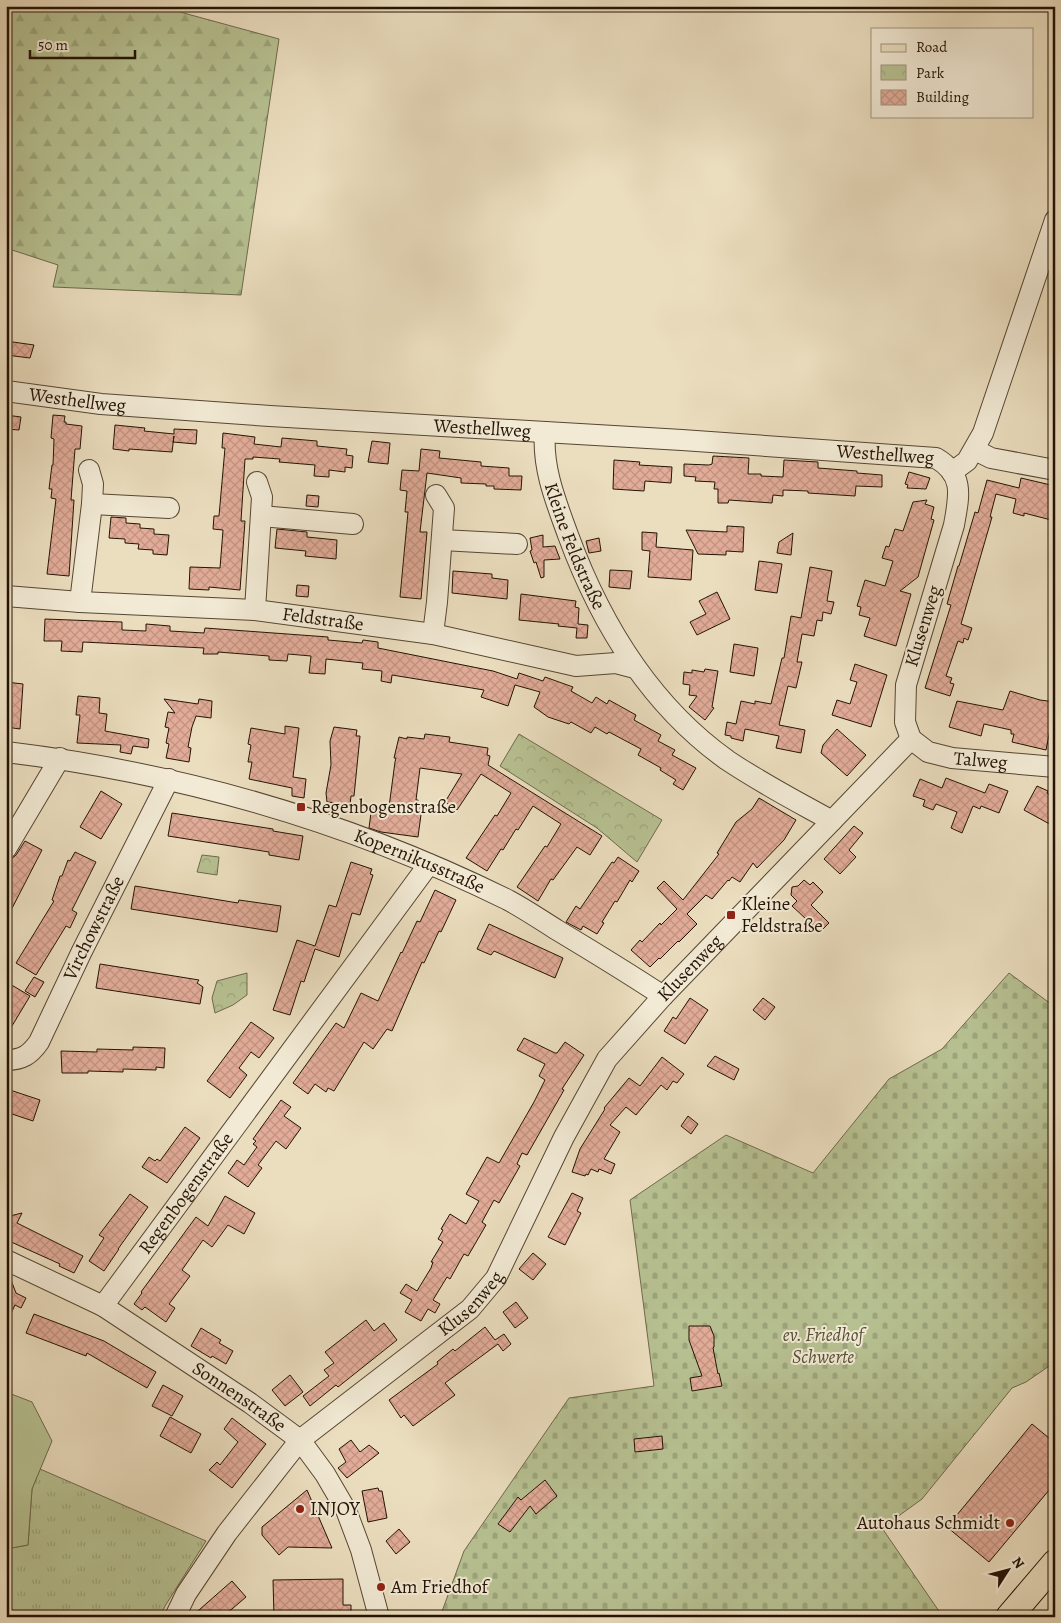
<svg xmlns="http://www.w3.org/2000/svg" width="1061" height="1623" viewBox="0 0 1061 1623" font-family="Alegreya,serif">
	<defs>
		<pattern id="grass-tufts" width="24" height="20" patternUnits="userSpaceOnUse" patternTransform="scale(1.25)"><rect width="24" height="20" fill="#b7c192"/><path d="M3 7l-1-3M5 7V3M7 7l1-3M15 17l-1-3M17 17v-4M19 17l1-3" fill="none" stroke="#9da57c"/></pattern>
		<pattern id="forest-firs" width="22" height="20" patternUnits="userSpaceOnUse" patternTransform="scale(1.25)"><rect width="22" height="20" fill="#b7c192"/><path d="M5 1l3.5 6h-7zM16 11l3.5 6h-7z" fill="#9da57c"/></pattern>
		<pattern id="cemetery-stones" width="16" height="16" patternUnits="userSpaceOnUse" patternTransform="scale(1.25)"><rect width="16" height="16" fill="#b7c192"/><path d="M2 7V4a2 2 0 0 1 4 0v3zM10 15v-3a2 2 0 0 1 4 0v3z" fill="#9da57c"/></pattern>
		<pattern id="park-crowns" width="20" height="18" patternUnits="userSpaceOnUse" patternTransform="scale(1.25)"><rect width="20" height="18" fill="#b7c192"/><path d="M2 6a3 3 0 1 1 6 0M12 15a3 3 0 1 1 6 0" fill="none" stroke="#9da57c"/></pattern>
		<pattern id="building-cross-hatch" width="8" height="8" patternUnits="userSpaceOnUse" patternTransform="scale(1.25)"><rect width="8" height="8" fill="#e2ac99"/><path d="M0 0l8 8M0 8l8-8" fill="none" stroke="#c29382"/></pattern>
	</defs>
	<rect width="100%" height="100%" fill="#ebdebf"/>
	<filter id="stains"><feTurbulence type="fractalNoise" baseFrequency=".004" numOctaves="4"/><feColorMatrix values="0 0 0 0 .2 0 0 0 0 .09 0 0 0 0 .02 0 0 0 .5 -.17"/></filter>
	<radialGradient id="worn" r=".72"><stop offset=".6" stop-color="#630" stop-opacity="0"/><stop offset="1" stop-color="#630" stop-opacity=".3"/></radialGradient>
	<path fill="url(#grass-tufts)" stroke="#6e6a4b" d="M40 1469 206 1541 165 1606 160 1617H6V1549L28 1545 32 1489Z"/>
	<path fill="url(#forest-firs)" stroke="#6e6a4b" d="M6 6H158L279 39 241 295 53 287 58 265 6 248Z"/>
	<path fill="url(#cemetery-stones)" stroke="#6e6a4b" d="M1009 973 1055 1007V1362L1026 1382 1012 1388 922 1499 882 1528 943 1617H440L464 1551 569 1398 654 1386 630 1200 726 1135 813 1173 889 1079 942 1049Z"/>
	<g fill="url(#park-crowns)" stroke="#6e6a4b">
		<path d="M519 734 662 820 637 862 597 828 500 766Z"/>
		<path d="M202 855 219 857 217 875 197 872Z"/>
		<path d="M247 973V995L233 1005 215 1013 212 998 217 981Z"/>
	</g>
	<path fill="#b7c192" stroke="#6e6a4b" d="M6 1392 32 1402 52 1441 32 1489 28 1545 6 1549Z"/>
	<g fill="url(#building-cross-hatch)" stroke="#241304">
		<path d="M6 341 34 345 30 358 6 355Z"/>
		<path d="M6 415 21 417 19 430 6 429Z"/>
		<path d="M53 415 65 416 64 422H66V424L82 426 80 449H75L71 500H74L69 576 47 574 56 499 51 498 52 489H49L52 465H53L54 439 51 438Z"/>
		<path d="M115 425 145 428 144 431 174 434V429L197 430 196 444 173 442 174 436 172 452 129 449V451L113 449Z"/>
		<path d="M223 433 255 437 254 444 281 447 282 438 317 441V446L347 449 346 455 353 456 352 468 345 467V472L329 470V477L314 476 315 465 279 462 280 459 253 457V459H245L241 521H245L240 590 209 587V590L189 589 190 567 220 568 223 530 213 529 214 516H219L225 448H222Z"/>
		<path d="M372 441 390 443 388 464 368 462Z"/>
		<path d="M421 449 440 451 439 458 481 462V466L509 468V476H522L521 490 494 489V486H486V484L461 483V478L427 473 420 532H427L421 599 400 597 408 512H405L407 491 400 490 402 470 419 471Z"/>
		<path d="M713 456 749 458 748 474H761V476L783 477 784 460 818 462V468L857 471V473L882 475V487L856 486 855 496 808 493V491L783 490V496L773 495 772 503 729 500 728 503H718V489H714L715 482 695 481 696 477 684 476V464L709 465 712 464Z"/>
		<path d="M614 460 640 462 639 465 672 467 671 483 645 481 644 491 613 489Z"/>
		<path d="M909 472 930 478 926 489 907 488 908 485 905 484Z"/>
		<path d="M1021 478 1055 486V521L1024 513V516L1013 513 1016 499 996 494 990 517H992L961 624 972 628 968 640 964 638 963 643 958 641 946 676 952 678 950 683 954 684 950 696 925 688 951 605 947 604 958 566H959L975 512 978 513 987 480 1019 488Z"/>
		<path d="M307 495 319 496 318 507 306 506Z"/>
		<path d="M927 500 925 504 934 507 931 519 934 520 918 577 900 591 911 594 896 646 864 636 870 618 859 615 861 607 857 606 865 580 885 586 893 561 882 558 886 546 889 547 895 529 903 531 913 502Z"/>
		<path d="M111 517 126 518V523L140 524V528L154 529V534L169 535 167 555 153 554V550L138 549 139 544 125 543V539L109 538Z"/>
		<path d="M727 526 744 527 743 552 726 551V555L698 554 686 530 727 532Z"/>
		<path d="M277 529 307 532V537L337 540 336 559 305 556 306 551 275 548Z"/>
		<path d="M642 532 657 533 656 547 693 550 691 580 648 577 650 551 642 550Z"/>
		<path d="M793 533 791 555 777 553 779 542Z"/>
		<path d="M543 535V547L555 546 560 559 544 560V577L541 578 536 562 534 563 530 551 532 550 530 538Z"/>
		<path d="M599 538 601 551 589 553 586 541Z"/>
		<path d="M759 561 782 564 777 593 755 590Z"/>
		<path d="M810 567 832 571 827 601 834 602 831 614 823 612 822 621 817 620 814 636 802 634 797 662H802L796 688 788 686 779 725 805 730 801 753 776 748 779 736 745 729 743 741 731 738V736L725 735 727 722 736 724 741 701 755 704V701L771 704 782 658H784L791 616 801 618Z"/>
		<path d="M610 570 632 571 630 589 609 587Z"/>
		<path d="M453 571 492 574V578L508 580 507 599 452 593Z"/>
		<path d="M297 585 309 586 308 597 296 596Z"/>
		<path d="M717 592 730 619 697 635 690 622 706 614 699 601Z"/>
		<path d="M521 594 576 601 575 607 579 608 578 624 588 625 587 638H576L577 628 558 626 559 624 519 620Z"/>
		<path d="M45 619 122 622V630L146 631V624L170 626V631L204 633 205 628 328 637V640L362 643 363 640 378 642V648L493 671 517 679 519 673 543 681 545 677 573 687 571 691 592 703 596 697 607 704 609 700 636 715 634 720 661 735 658 741 675 750 672 755 696 768 683 790 673 784 676 780 660 770 661 768 638 755 641 749 609 732 607 734 595 727 591 733 571 722 569 724 548 717 534 707 540 692 515 685 508 706 481 697 484 690 392 675 391 683 381 681 382 671 362 669 363 663 326 659 325 674 309 673 311 656 288 654 287 661 269 660V656L218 652V654H203L204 648 83 642 82 652 61 651 62 641H44Z"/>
		<path d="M734 644 758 648 754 676 730 672Z"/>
		<path d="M855 664 887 675 871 727 832 715 837 700 850 704 857 682 850 680Z"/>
		<path d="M705 669 718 671 712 707 714 708 705 720 689 707 697 696 689 695 690 685 683 684 684 672 692 673V670L704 672Z"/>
		<path d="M6 682 23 684 20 729 6 727Z"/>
		<path d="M1010 691 1040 700 1055 702V726L1051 725 1046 750 1012 742 1014 734H1011V730L984 724 981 736 949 727 957 701 1003 710Z"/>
		<path d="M78 696 100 698 99 713 107 714 105 731 149 739 148 748 133 746 131 754 120 752 121 745 77 743 80 715H76Z"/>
		<path d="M164 699 198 704 199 699 212 701 211 718 196 716 192 727 188 747 191 748 189 762 166 758 169 744 166 743 169 728 165 727 168 712 175 713Z"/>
		<path d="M285 726 299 728 293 777 306 779 304 798 292 796V788L249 779 252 762H248L251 745 248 744 251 728 285 734Z"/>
		<path d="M334 727 357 730 356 736H360L354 796H351L350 805 344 804 343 810 337 803 327 802 326 793 331 765 330 741Z"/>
		<path d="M837 729 866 755 847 776 821 753 823 745Z"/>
		<path d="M425 734 450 737 449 742 488 748 487 755 490 756 488 765 602 836 590 855 577 847 553 880 551 879 538 901 517 887 545 846 547 847 561 824 533 806 518 830 516 829 503 850 501 849 487 871 466 858 495 815 497 816 511 793 481 774 457 810 445 802 462 774 420 768 416 800H418L417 806 422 807 418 837 381 832 369 828 372 805 389 807 395 762 396 758H394L399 737 407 739V737L424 739Z"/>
		<path d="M946 778 985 793 989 784 1008 791 999 813 981 806 980 809 973 806 962 833 951 828 957 812 936 804 933 810 923 806 925 800 913 796 920 779 942 788Z"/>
		<path d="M1037 786 1048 791 1047 793 1055 798V827L1024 810Z"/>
		<path d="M101 791 122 804 101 839 80 827Z"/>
		<path d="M759 798 796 820 784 840 757 868 753 863 740 882 732 877 729 881 728 880 712 899 706 895 687 914 697 924 679 942 678 941 660 959 659 958 650 967 631 950 640 940 642 942 660 923 661 925 677 909 657 888 664 881 683 900 719 854 717 853 736 822 752 809Z"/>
		<path d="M172 813 273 829V831L303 836 299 860 269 855V852L168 836Z"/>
		<path d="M854 826 863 833 849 850 856 857 840 874 824 859Z"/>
		<path d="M25 841 42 850 6 920V867L10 860 16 855Z"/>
		<path d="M75 852 96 862 72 910 77 913 70 928 66 926 36 975 16 963 54 901 52 900 60 876H62L68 860 70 861Z"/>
		<path d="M618 857 639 871 632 882 630 880 617 902 615 901 602 922 604 923 597 934 583 926 581 930 566 922 576 906 580 909 612 862 614 863Z"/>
		<path d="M351 862 372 869 370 874 373 875 360 915 352 913 339 957 315 949 304 982 301 981 290 1015 273 1010 297 940 315 946 329 905 336 907Z"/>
		<path d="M804 880 810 885 813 882 823 892 811 905 829 923 820 932 792 906 797 901 791 895 792 887 798 886Z"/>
		<path d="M135 886 238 903 239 900 281 906 277 932 131 909Z"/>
		<path d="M435 890 456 900 441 932 439 931 424 963 422 962 392 1031 387 1029 373 1049 364 1042 334 1091 328 1088 326 1092 315 1084 308 1094 293 1083 336 1023 344 1028 361 993 378 1001 401 952 402 953 417 921 420 922Z"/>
		<path d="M489 924 563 958 555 978 494 951 491 955 477 949Z"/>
		<path d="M100 964 199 980 197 983 203 987 200 1004 96 988Z"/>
		<path d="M34 977 44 982 35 997 25 991Z"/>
		<path d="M10 984 30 996 6 1036V990Z"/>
		<path d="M690 998 708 1010 685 1044 664 1031 673 1017 676 1019Z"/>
		<path d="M763 998 775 1007 765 1020 753 1010Z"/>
		<path d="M251 1022 274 1038 259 1058 251 1052 239 1068 247 1075 230 1098 207 1081Z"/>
		<path d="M524 1038 555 1053H557L565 1042 584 1055 562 1089 564 1090 527 1155 522 1153 517 1164 520 1166 499 1203 494 1200 482 1222 486 1225 468 1256 464 1254 450 1279 447 1277 433 1300 440 1304 435 1313 428 1309 421 1321 405 1312 412 1300 400 1293 406 1284 417 1291 431 1268 433 1262H431L443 1242 438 1239 443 1230 441 1229 450 1214 466 1224 479 1201 466 1194 487 1157 499 1163 534 1102 545 1080 539 1076 545 1064 517 1050Z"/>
		<path d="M133 1047 165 1048 164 1068 156 1067V1070L123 1069V1072L88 1071V1073H62L61 1051 97 1052V1049L133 1050Z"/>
		<path d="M715 1056 739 1069 734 1080 707 1066Z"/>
		<path d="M662 1057 684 1074 677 1083 673 1081 667 1090 661 1085 636 1115 626 1107 610 1125 620 1132 604 1159 615 1164 611 1174 599 1169 598 1172 591 1169 588 1175 586 1174 585 1176 572 1172 580 1149 605 1109 604 1108 629 1078 640 1086Z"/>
		<path d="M10 1090 40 1100 33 1121 6 1112V1091L9 1092Z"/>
		<path d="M281 1100 291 1107 284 1116 301 1128 286 1149 276 1141 258 1165 262 1168 248 1187 228 1173 237 1160 244 1165 257 1147 253 1144 256 1141 253 1139Z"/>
		<path d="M688 1116 698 1124 691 1134 681 1126Z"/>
		<path d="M185 1127 200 1138 167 1183 142 1167 149 1157 155 1161 157 1159 160 1161Z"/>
		<path d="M572 1193 583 1198 577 1211 581 1213 565 1245 548 1237Z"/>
		<path d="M130 1194 148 1207 118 1249H119L104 1271 89 1261 104 1238 99 1235Z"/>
		<path d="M225 1196 255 1213 244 1234 228 1225 212 1247 203 1240 182 1270 190 1276 169 1304 175 1308 166 1322 145 1307 142 1310 134 1304 142 1293 141 1292 196 1217 208 1226Z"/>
		<path d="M22 1213 17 1223 83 1256 74 1273 59 1266 60 1264 9 1241 6 1247V1217Z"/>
		<path d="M533 1253 546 1264 533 1280 519 1269Z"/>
		<path d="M6 1273 9 1275 16 1293 26 1298 21 1308 15 1305 6 1324Z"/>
		<path d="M516 1302 528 1318 515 1328 503 1312Z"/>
		<path d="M34 1314 104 1341 156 1372 147 1388 87 1353 86 1356 26 1333Z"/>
		<path d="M366 1320 374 1331 384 1323 397 1340 338 1387 336 1385 310 1406 303 1396 329 1376 324 1370 334 1363 325 1352Z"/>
		<path d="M689 1326H710L714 1336V1347L713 1348 718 1374 719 1373 722 1386 692 1391 690 1378 702 1376 689 1340Z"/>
		<path d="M485 1327 495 1340 504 1334 511 1344 503 1351 498 1344 445 1383 455 1395 413 1426 404 1415 401 1418 389 1400 438 1364 437 1362 453 1349 455 1351Z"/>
		<path d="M201 1328 221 1340 219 1343 233 1351 226 1364 212 1356 211 1358 191 1346Z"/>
		<path d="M290 1375 303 1392 285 1406 272 1390Z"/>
		<path d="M163 1385 183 1396 172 1416 152 1406Z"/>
		<path d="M170 1417 201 1434 191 1453 160 1436Z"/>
		<path d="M232 1418 266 1444 232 1488 209 1470 217 1462 220 1465 238 1442 224 1429Z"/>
		<path d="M1032 1424 1055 1443V1483L989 1562 947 1527Z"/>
		<path d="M662 1436 663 1449 635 1452 634 1439Z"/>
		<path d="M351 1440 360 1452 369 1445 379 1453 347 1478 338 1468 346 1462 339 1449Z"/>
		<path d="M545 1480 557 1496 536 1514 530 1506 510 1532 498 1524 518 1497 521 1500Z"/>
		<path d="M378 1488 379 1491H382L387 1518 368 1522 362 1491Z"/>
		<path d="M307 1490 332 1548 288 1547 279 1555 262 1535V1527Z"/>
		<path d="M399 1529 410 1542 396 1554 386 1541Z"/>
		<path d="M343 1579V1605H351V1617H274L273 1580Z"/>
		<path d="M232 1581 246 1597 232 1609 223 1617H191Z"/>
	</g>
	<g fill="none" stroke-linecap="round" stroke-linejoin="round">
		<g stroke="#564633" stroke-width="22">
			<g id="minor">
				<path id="s1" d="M6 391 101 404 270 416 682 440 936 458C965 475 959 496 954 525L906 685 905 722 911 739"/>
				<path id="s2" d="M545 432C542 468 556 502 568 535 600 622 650 705 727 760 761 783 796 801 832 821"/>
				<path d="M975 450 991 458 1055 470"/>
				<path d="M952 472 967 461 983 433 1055 220"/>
				<path d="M92 504 169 508"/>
				<path d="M261 516 353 524"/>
				<path d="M442 540 517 544"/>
				<path id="s3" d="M6 596 80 602 255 610 433 634 576 666 616 663 635 668"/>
				<path d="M80 602 92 504 93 484 89 470"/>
				<path d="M255 610 262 497 257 482"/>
				<path d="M433 634 437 602 444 508 436 495"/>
				<path id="s4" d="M911 739 928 752 952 758 1055 767"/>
				<path id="s5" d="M6 752C181 773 350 822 508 900 525 909 541 920 557 930 592 951 628 973 663 996"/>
				<path d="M6 849 60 758"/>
				<path id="s6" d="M6 1060C22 1060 30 1055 39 1042L82 951 169 779"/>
				<path id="s7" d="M6 1260 103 1306 250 1403 300 1440 325 1474 346 1510 361 1550 379 1617"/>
				<path id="s8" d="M103 1306 429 864"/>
				<path id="s9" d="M175 1617 186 1594 227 1533 300 1440 470 1309 496 1278 564 1137 607 1059 663 996 911 739"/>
			</g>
		</g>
		<g stroke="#241304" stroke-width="28">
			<path id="major" d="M1009 1617 1055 1563"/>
		</g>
		<use href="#minor" stroke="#f2ead5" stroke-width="20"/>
		<use href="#major" stroke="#ebdebf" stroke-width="26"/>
	</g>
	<g fill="#8f2418" stroke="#f2ead5" stroke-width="2">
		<rect x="296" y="802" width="10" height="10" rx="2.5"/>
		<rect x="726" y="910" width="10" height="10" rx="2.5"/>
		<circle cx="300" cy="1509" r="5"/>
		<circle cx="1010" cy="1523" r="5"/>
		<circle cx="381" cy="1587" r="5"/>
	</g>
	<g text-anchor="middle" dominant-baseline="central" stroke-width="4" stroke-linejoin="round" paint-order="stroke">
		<g font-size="19" fill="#241304" stroke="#f2ead5">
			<text stroke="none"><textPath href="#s1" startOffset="72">Westhellweg</textPath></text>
			<text stroke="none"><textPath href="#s1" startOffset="478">Westhellweg</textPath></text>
			<text stroke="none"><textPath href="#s1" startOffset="882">Westhellweg</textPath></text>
			<text stroke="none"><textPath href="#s2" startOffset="119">Kleine Feldstraße</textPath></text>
			<text stroke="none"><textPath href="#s3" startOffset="318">Feldstraße</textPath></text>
			<text transform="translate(923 626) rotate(-73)">Klusenweg</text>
			<text stroke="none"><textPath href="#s4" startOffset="75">Talweg</textPath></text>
			<text stroke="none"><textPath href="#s5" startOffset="429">Kopernikusstraße</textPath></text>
			<text stroke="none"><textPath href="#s6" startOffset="166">Virchowstraße</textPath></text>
			<text stroke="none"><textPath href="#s9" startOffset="841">Klusenweg</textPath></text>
			<text stroke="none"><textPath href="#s8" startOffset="140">Regenbogenstraße</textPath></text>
			<text stroke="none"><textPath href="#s9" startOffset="436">Klusenweg</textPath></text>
			<text stroke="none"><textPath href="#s7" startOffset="271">Sonnenstraße</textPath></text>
		</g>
		<g font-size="19" fill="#241304" stroke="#f2ead5" text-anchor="start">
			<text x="311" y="807">Regenbogenstraße</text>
			<text x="741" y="904">Kleine<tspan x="741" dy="22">Feldstraße</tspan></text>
			<text x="310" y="1509">INJOY</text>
			<text x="1000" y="1523" text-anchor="end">Autohaus Schmidt</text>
			<text x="391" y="1587">Am Friedhof</text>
		</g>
		<g font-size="19" font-style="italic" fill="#575036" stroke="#f2ead5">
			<text x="823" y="1335">ev. Friedhof<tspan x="823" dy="22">Schwerte</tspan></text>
		</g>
	</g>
	<rect width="1061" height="1623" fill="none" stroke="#ebdebf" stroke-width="25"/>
	<rect x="8" y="8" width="1046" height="1608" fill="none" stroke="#241304" stroke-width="2.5"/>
	<rect x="12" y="12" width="1036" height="1598" fill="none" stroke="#241304"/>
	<rect x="871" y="28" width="162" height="90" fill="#f2ead5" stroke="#a09481"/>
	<rect x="881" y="44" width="25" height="8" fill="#ebdebf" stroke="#a09481"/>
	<text x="916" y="52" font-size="15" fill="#241304">Road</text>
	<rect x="881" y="65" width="25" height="15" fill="url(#park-crowns)" stroke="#a09481"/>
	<text x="916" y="78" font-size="15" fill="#241304">Park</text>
	<rect x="881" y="90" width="25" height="15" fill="url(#building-cross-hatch)" stroke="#a09481"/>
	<text x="916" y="102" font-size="15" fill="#241304">Building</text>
	<g transform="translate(1008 1570) rotate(54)" stroke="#f2ead5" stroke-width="4" paint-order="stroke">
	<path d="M0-4L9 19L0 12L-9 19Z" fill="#241304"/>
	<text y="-8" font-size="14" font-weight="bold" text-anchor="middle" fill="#241304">N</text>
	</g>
	<path d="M30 50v8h105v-8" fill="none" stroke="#241304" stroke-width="2.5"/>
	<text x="38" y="50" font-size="15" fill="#241304" stroke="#f2ead5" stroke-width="4" paint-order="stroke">50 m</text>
	<rect width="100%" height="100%" filter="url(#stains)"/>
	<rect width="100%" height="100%" fill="url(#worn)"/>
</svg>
